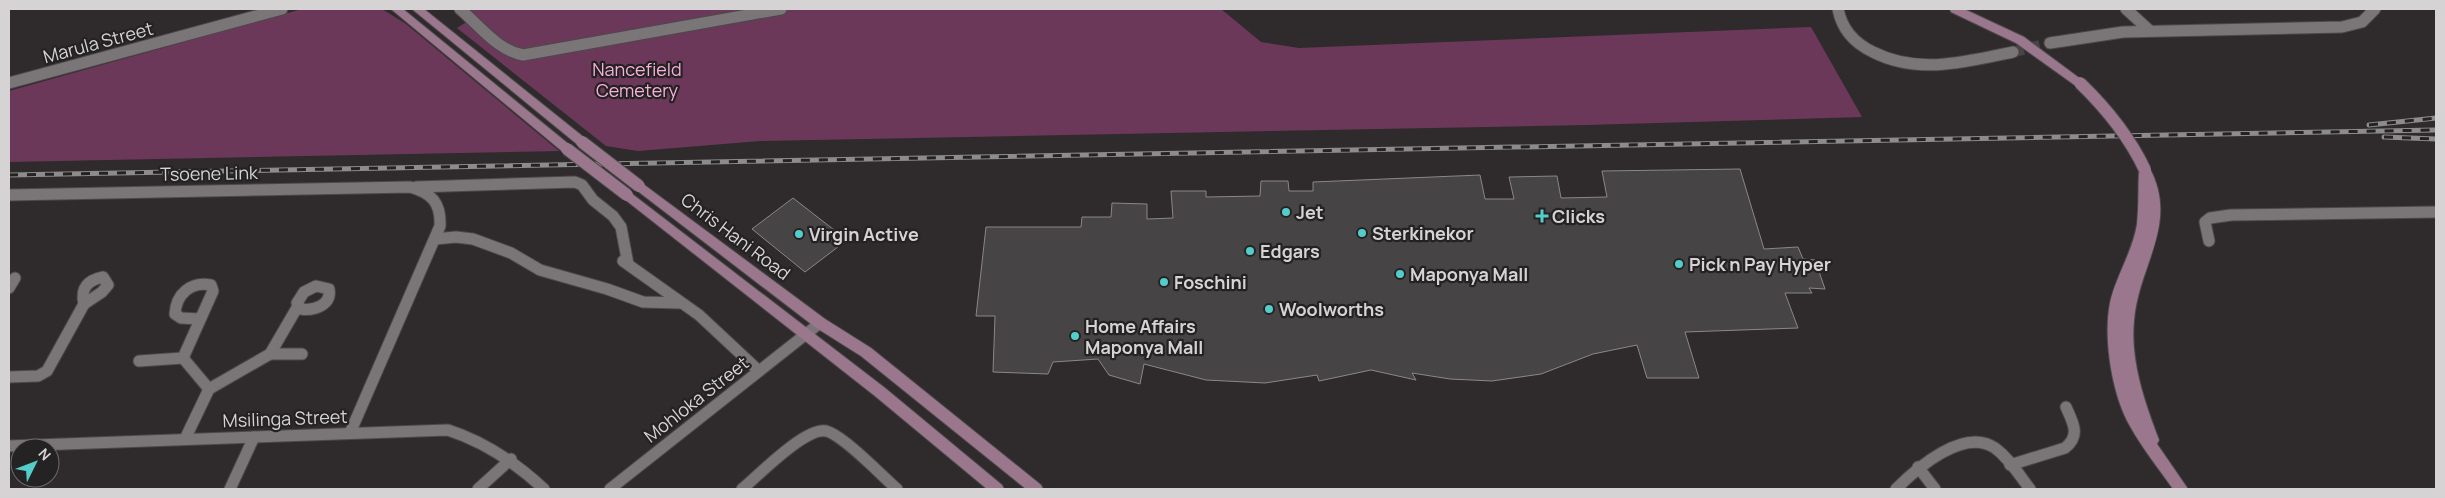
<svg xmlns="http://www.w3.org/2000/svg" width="2445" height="498" viewBox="0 0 2445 498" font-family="Manrope,sans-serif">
	<rect width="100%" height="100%" fill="#2f2b2d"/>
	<g fill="#6c3859">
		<path d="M302 9H382L406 24 559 151 9 162V91Z"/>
		<path d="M453 9H1221L1261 42 1299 48 1811 27 1862 117 1586 125 760 141 638 151 606 146 457 28 468 21Z"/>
	</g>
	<g fill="#474446" stroke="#8b8789">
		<path d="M1740 169 1764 249 1798 247 1803 259 1815 260 1825 289 1809 288 1812 293H1785L1798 328 1685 332 1699 378H1647L1637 345 1593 354 1541 374 1492 381 1450 379 1412 373 1416 380 1371 370 1319 381 1317 375 1265 383 1206 380 1144 364 1140 384 1109 375 1098 359 1053 362 1048 374 993 372 995 316H976L986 227H1081L1082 217H1111L1112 203 1147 204V219L1173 218 1171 191H1206V197L1260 196 1261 181H1288L1289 191H1313V182L1480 175 1485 199H1514L1509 177 1557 176 1561 198 1607 197 1602 171Z"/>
		<path d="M793 198 847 240 805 272 752 229Z"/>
	</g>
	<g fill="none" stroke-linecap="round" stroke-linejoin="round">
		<path stroke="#484446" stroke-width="11" stroke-dasharray="11 5.5" stroke-linecap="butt" d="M2013 52 2050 43"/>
		<g stroke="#4c494b" stroke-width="13">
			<g id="street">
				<path d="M460 9C479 25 497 50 523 55L781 9"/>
				<path d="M1838 9C1842 30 1854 43 1873 52 1918 75 1966 62 2013 52"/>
				<path d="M2126 9 2149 30"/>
				<path d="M2050 43 2123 32 2342 27 2362 22 2375 9"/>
				<path d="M9 83 282 9"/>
				<path d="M416 187 575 182 582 185 593 200 613 216 621 227 628 264"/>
				<path d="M9 195 410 187C432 193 441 203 440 226L350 433"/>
				<path d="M435 239 456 237 473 239 511 253 540 270 607 289 643 302 679 303"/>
				<path d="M2209 241 2205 222 2210 218 2231 215 2436 212"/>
				<path d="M623 261 699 315 759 371"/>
				<path d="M103 277 108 285 102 292 84 304C80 288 88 280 103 277Z"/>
				<path d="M316 286 329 289C332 305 314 311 301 309L297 303 304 292Z"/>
				<path d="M9 288 15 278"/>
				<path d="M270 354H302"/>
				<path d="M183 358 213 291 211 285C191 281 176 294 175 314L181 318 200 319"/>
				<path d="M183 358 209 389"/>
				<path d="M139 361 183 358"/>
				<path d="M9 377 38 376 47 371 84 304"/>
				<path d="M185 439 209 389 270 354 298 306"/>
				<path d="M9 446 448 430C485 442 515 462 544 489"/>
				<path d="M2010 465 2065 448C2081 435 2073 423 2066 407"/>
				<path d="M1918 467 1935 489"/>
				<path d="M230 489 254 437"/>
				<path d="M478 489 511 459"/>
				<path d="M610 489 820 323"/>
				<path d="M742 489C758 476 805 427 826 431 843 435 882 476 897 489"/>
				<path d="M1896 489C1917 468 1964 427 1995 448 2010 459 2019 475 2030 489"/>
			</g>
		</g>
		<g stroke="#4c494b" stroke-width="2">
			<g id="secondary">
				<path d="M391 9H403L571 146 573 149 571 152H563Z"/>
				<path d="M412 9H424L586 139 588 142 586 145H578Z"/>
				<path d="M1950 9H1964L2024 37 2086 83 2084 86H2076L2016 43 1951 12Z"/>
				<path d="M2145 166 2149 167C2180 223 2138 266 2134 321 2130 361 2145 403 2159 440L2157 444 2188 489H2173C2159 469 2142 448 2130 426 2112 395 2103 338 2110 303 2115 278 2133 251 2137 224 2139 206 2138 188 2139 170Z"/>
				<path d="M639 181 825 319 871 348 1041 485 1043 489H1026L861 356 815 327 635 189 633 186Z"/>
				<path d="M627 190 885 388 1002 485 1004 489H987L875 396 623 198 621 195 623 192Z"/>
			</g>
		</g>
		<use href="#street" stroke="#7a7678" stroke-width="11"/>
		<use href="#secondary" fill="#9a778d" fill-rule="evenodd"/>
		<g stroke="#8d8b8c" stroke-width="5">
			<g id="rail">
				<path d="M2369 125 2436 118"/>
				<path d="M2384 137 2436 139"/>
				<path d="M9 175 2436 130"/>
			</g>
		</g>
		<use href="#rail" stroke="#252223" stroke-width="3" stroke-dasharray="9" stroke-linecap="butt"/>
		<g stroke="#4c494b" stroke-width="14" stroke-linecap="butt">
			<g id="secondary-bridge">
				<path d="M2080 83C2107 109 2129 136 2145 170"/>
				<path d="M582 142 639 186"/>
				<path d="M567 149 627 195"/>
			</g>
		</g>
		<use href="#secondary-bridge" stroke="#9a778d" stroke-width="12"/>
	</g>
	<g fill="#53cdca" stroke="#252223" stroke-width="2">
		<circle cx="1286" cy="212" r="5"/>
		<path d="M1539.5 208.5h5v5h5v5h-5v5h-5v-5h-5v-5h5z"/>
		<circle cx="1362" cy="233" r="5"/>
		<circle cx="799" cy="234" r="5"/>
		<circle cx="1250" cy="251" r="5"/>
		<circle cx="1679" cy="264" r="5"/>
		<circle cx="1400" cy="274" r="5"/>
		<circle cx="1164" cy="282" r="5"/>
		<circle cx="1269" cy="309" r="5"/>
		<circle cx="1075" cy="336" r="5"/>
	</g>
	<g text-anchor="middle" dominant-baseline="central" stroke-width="4.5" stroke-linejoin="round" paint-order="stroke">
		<g font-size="18" fill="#d5d3d4" stroke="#252223">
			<text transform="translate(98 42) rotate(-15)">Marula Street</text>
			<text transform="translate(209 173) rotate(-1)">Tsoene Link</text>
			<text transform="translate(736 236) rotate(37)">Chris Hani Road</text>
			<text transform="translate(696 399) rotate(-38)">Mohloka Street</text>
			<text transform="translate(285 418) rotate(-2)">Msilinga Street</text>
		</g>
		<g font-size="18" fill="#f6b0da" stroke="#252223">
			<text x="637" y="69">Nancefield<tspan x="637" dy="21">Cemetery</tspan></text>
		</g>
		<g font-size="18" font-weight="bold" fill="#d5d3d4" stroke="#252223" text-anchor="start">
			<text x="1296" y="212">Jet</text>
			<text x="1552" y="216">Clicks</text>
			<text x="1372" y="233">Sterkinekor</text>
			<text x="809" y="234">Virgin Active</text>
			<text x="1260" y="251">Edgars</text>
			<text x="1689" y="264">Pick n Pay Hyper</text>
			<text x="1410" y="274">Maponya Mall</text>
			<text x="1174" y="282">Foschini</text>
			<text x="1279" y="309">Woolworths</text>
			<text x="1085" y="326">Home Affairs<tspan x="1085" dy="21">Maponya Mall</tspan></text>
		</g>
	</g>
	<rect width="2445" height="498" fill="none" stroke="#d5d3d4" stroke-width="20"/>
	<g transform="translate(35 463) rotate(48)"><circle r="24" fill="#252223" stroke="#6b696a"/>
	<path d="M0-4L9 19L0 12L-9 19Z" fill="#53cdca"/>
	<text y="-8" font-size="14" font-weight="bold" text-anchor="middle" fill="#d5d3d4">N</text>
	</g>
</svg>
